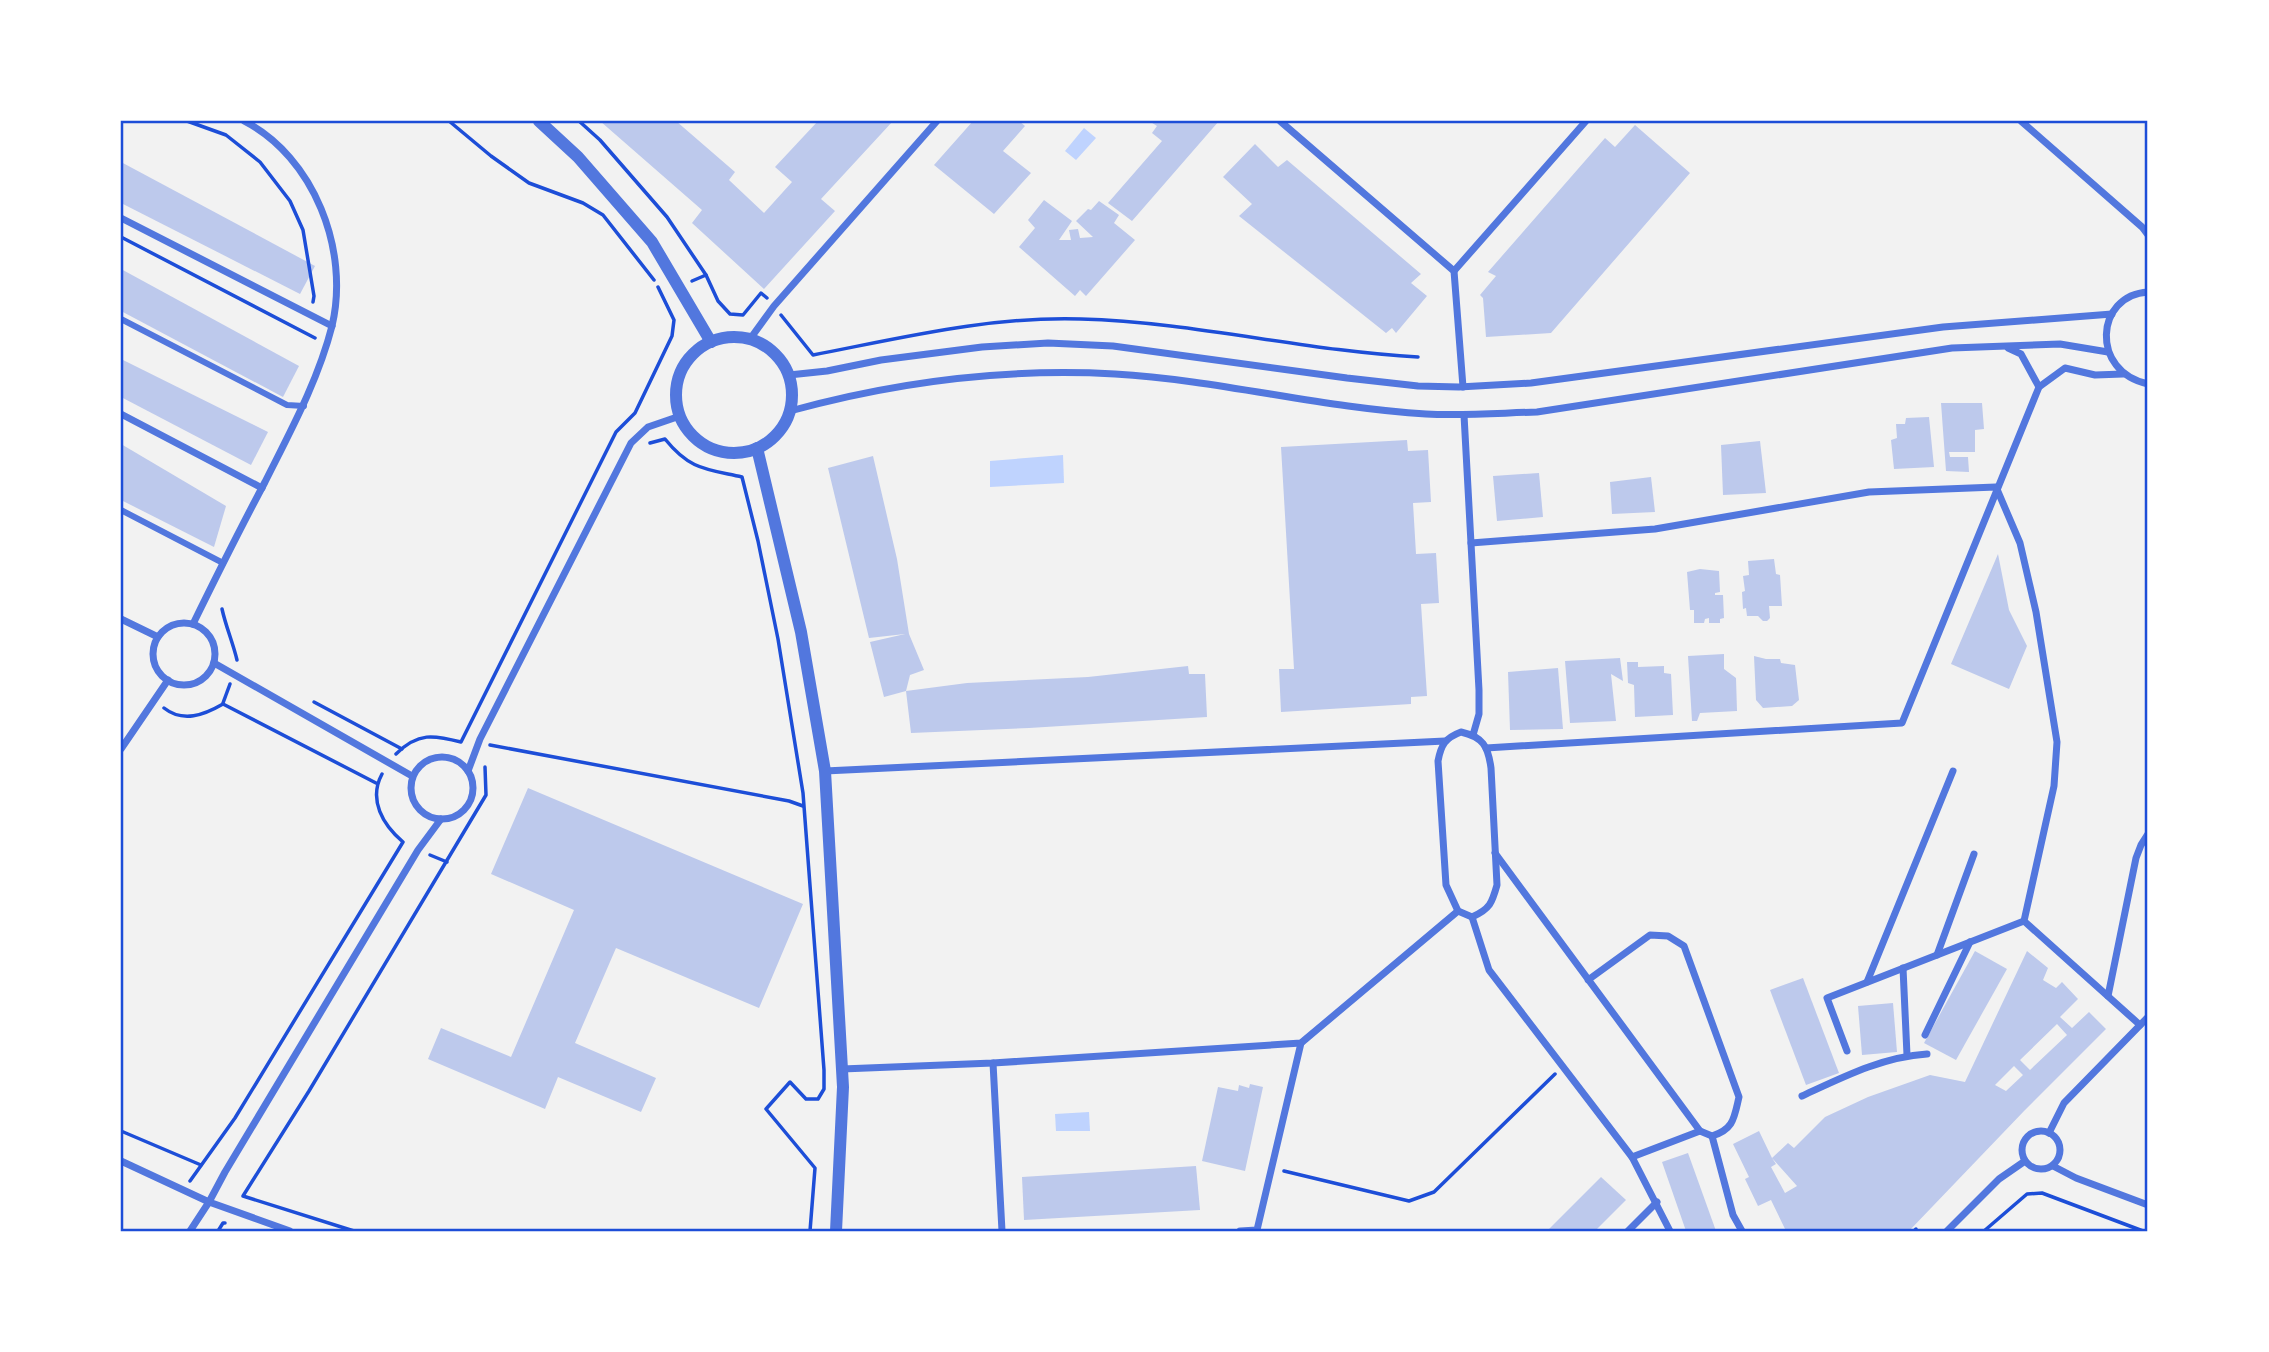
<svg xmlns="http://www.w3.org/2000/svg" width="2269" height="1352" viewBox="0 0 2269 1352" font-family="'Roboto Condensed',sans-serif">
	<rect width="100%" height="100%" fill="#f2f2f2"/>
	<g fill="#bfd3fe">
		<path d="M1084 128 1096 138 1076 160 1065 151Z"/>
		<path d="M1063 455 1064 483 990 487V461Z"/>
		<path d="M1089 1112 1090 1131H1056L1055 1114Z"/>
	</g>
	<g fill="#bdc9ec" fill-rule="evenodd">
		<path d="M600 121H676L735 172 729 180 764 213 792 182 775 167 818 121H893L821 199 835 211 764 289 692 223 702 210Z"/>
		<path d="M973 121H1019L1025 126 1003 151 1031 173 994 214 934 165Z"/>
		<path d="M1149 121H1219L1132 221 1108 203 1162 141 1152 133 1157 126Z"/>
		<path d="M1635 125 1690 173 1551 333 1486 337 1483 298 1480 295 1496 276 1488 272 1605 138 1615 147Z"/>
		<path d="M1255 144 1278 167 1287 160 1421 274 1411 283 1427 296 1396 333 1392 328 1386 333 1239 216 1252 204 1223 177Z"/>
		<path d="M121 162 315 266 300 294 121 203Z"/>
		<path d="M1044 200 1072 221 1059 240H1071L1069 230 1078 229 1080 238 1093 237 1076 221 1088 209 1091 210 1099 201 1119 215 1114 223 1135 240 1086 296 1080 290 1075 296 1019 247 1035 228 1028 220Z"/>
		<path d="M121 269 299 366 283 397 121 311Z"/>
		<path d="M121 359 268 432 251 465 121 397Z"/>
		<path d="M1941 403H1982L1984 429 1975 430V452H1949L1950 457H1968L1969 472 1946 471Z"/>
		<path d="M1929 417 1934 467 1894 469 1891 440 1897 438 1896 424H1905L1906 418Z"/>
		<path d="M1407 440 1408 451 1428 450 1431 502 1413 503 1416 554 1436 553 1439 603 1421 604 1427 696 1411 697V704L1281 712 1279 669H1294L1281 447Z"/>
		<path d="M1760 441 1766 493 1723 495 1721 445Z"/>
		<path d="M121 444 226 506 214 547 121 500Z"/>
		<path d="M873 456 897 559 909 634 924 670 910 675 906 691 884 697 870 642 905 634 869 638 828 468Z"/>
		<path d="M1539 473 1543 517 1497 521 1493 476Z"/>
		<path d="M1651 477 1655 512 1612 514 1610 482Z"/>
		<path d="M1998 554 2009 610 2027 646 2009 689 1951 664Z"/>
		<path d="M1774 559 1776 574 1780 575 1782 606H1769L1770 618 1767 621H1763L1758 616H1747L1746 608 1743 609 1742 592 1745 591 1743 576 1749 575 1748 561Z"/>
		<path d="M1700 569 1719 571 1720 592 1715 593V595H1723L1724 618 1720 619V623H1709V618L1705 619 1704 623H1694V610H1690L1687 572Z"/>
		<path d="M1724 654V669L1736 678 1737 711 1700 713 1697 721H1692L1688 656Z"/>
		<path d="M1754 656 1766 659H1780L1781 663 1795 665 1799 700 1792 706 1763 708 1756 700Z"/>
		<path d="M1620 658 1623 681 1611 674 1616 721 1570 723 1565 661Z"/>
		<path d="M1627 662H1638V667L1664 666V673L1671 674 1673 715 1635 717 1634 685 1628 683Z"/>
		<path d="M1188 666 1189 674H1205L1207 717 1029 728 911 733 906 691 967 683 1088 677Z"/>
		<path d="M1558 668 1563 729 1510 730 1508 672Z"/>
		<path d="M528 788 803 904 759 1008 616 948 575 1043 656 1078 641 1112 558 1077 545 1109 428 1059 441 1028 511 1057 574 910 491 874Z"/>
		<path d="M1975 951 2007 969 1956 1060 1924 1043Z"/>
		<path d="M2027 951 2048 968 2043 980 2056 988 2062 982 2078 999 2060 1017 2072 1028 2089 1012 2106 1029 2025 1110 1909 1231H1786L1771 1200 1758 1206 1745 1179 1749 1177 1733 1144 1759 1131 1771 1156 1772 1158 1776 1164 1771 1167 1785 1193 1797 1186 1772 1158 1788 1143 1794 1148 1825 1117 1868 1097 1930 1075 1965 1082ZM2057 1024 2067 1035 2030 1070 2020 1060ZM2014 1066 2023 1075 2006 1091 1995 1085Z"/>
		<path d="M1803 978 1839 1073 1806 1085 1770 990Z"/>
		<path d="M1893 1003 1897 1052 1862 1055 1858 1006Z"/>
		<path d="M1250 1084 1263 1087 1245 1171 1202 1161 1218 1087 1238 1091 1239 1085 1249 1088Z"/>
		<path d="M1688 1153 1716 1231H1686L1662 1162Z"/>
		<path d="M1196 1166 1200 1210 1024 1220 1022 1177Z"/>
		<path d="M1601 1177 1626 1200 1595 1231H1547Z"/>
	</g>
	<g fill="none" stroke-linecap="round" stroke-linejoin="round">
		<g stroke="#1d4ed8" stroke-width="3.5">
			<path d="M187 121 226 135 260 162 290 201 303 230 314 296 313 302"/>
			<path d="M449 121 491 156 529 183 583 203 603 215 654 280"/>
			<path d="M579 121 600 140 667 217 706 275 718 301 730 314 743 315 761 293 767 298"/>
			<path d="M121 237 315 338"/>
			<path d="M692 281 706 275"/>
			<path d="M781 315 813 355C901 338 990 316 1081 319 1194 322 1305 351 1418 357"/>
			<path d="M650 443 665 439C690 470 706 469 742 477L758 541 778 639 803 793 824 1070V1089L818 1099H806L790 1082 766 1109 815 1168 810 1231"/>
			<path d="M222 609C226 627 233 643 237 660"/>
			<path d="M314 702 402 749"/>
			<path d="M223 703 230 684"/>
			<path d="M164 708C183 723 204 715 223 704L376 783"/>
			<path d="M490 745 789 801 803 806"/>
			<path d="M396 754C418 732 434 735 461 742L616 432 635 413 672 336 674 320 658 287"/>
			<path d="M430 855 447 862"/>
			<path d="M121 1131 201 1165"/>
			<path d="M1284 1171 1409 1201 1434 1192 1555 1074"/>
			<path d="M190 1181 235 1118 403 842C383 825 368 800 382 774"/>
			<path d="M218 1231 223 1223H225"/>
			<path d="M354 1231 243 1196 309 1091 486 795 485 767"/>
			<path d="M1914 1231 1916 1229"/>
			<path d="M1984 1231 2027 1194 2042 1193 2143 1231"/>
		</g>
		<g stroke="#5277de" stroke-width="6">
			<path d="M121 319 287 405 304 406"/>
			<path d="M121 510 223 563"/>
		</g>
		<g stroke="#5277de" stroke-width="7">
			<path d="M1280 121 1454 271 1463 387"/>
			<path d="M2021 121 2142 227 2148 235"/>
			<path d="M121 218 332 326"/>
			<path d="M1454 271 1586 121"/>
			<path d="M2148 292C2095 295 2090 372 2148 384"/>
			<path d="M750 339 774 306 937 121"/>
			<path d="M2008 348 2021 354 2039 387"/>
			<path d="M789 375 827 371 881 360 982 347 1048 343 1113 346 1347 378 1418 386 1459 387 1531 383 1943 327 2112 314"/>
			<path d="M790 411C895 382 1006 368 1115 374 1219 380 1322 408 1426 414 1463 416 1500 413 1537 412L1952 348 2060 344 2108 352"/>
			<path d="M121 414 262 488"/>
			<path d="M1464 415 1479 690V714L1473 735"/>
			<path d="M1471 543 1655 529 1869 492 1996 487 2020 543 2036 612 2057 742 2054 786 2024 921 2140 1025"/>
			<path d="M121 619 158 637"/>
			<circle cx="184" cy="654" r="31"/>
			<path d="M193 624C216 577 240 529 265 482 290 432 318 381 332 326 350 250 314 157 244 121"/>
			<path d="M214 663 412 776"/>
			<path d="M1461 732C1483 737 1488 746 1491 768L1497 885C1492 903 1490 909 1472 917L1458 911 1446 885 1438 761C1441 745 1445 738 1461 732Z"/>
			<path d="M1486 748 1902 723 2039 387 2065 368 2095 375 2123 374"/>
			<path d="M121 749 168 680"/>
			<circle cx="442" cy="788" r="31"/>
			<path d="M468 771 480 739 631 443 648 427 680 416"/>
			<path d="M825 771 1445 741"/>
			<path d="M1495 853 1700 1131 1712 1136C1734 1129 1734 1118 1739 1097L1684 946 1668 936 1650 935 1588 980"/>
			<path d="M1472 917 1489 970 1632 1157 1670 1231"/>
			<path d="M1937 955 1974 854"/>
			<path d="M1903 968 1907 1055"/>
			<path d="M1867 982 1953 771"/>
			<path d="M2108 996 2136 858 2141 845 2148 834"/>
			<path d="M1925 1035 1970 942"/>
			<path d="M1847 1051 1827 998 2024 921"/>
			<path d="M993 1063 1002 1231"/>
			<path d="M842 1069 993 1063 1301 1043 1458 911"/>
			<path d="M1802 1096C1843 1077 1882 1057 1927 1054"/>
			<circle cx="2041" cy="1150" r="19"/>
			<path d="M2049 1133 2064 1103 2148 1017"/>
			<path d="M1712 1136 1733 1215 1742 1231"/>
			<path d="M1632 1157 1700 1131"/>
			<path d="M121 1161 209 1202 290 1231"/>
			<path d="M2053 1166 2076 1178 2148 1205"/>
			<path d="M190 1231 209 1202 225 1172 418 850 441 819"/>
			<path d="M1240 1231 1257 1230 1301 1043"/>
			<path d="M1628 1231 1657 1202"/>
			<path d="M1947 1231 1999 1179 2025 1161"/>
		</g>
		<g stroke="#5277de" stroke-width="12">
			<path d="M539 121 578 157 652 242 711 342"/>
			<circle cx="734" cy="395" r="58"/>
			<path d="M757 448 801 632 825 771 843 1087 836 1231"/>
		</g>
	</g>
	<rect width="2269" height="1352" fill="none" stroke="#ffffff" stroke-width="245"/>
	<rect x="122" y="122" width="2024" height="1108" fill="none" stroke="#1d4ed8" stroke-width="2.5"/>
</svg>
